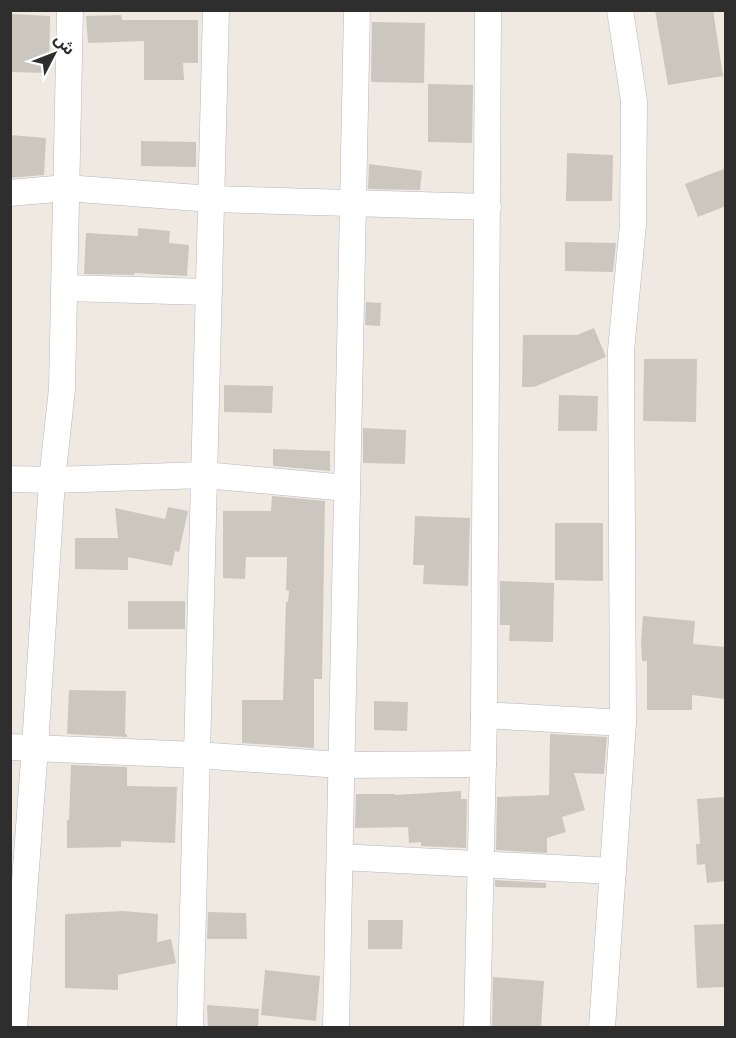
<svg xmlns="http://www.w3.org/2000/svg" width="736" height="1038" viewBox="0 0 736 1038" font-family="'Space Grotesk','Noto Sans Arabic',sans-serif">
	<rect width="100%" height="100%" fill="#efe9e1"/>
	<g fill="#cbc7bf">
		<path d="M655 10H713L723 76 668 85Z"/>
		<path d="M10 14 50 16 49 73 10 72Z"/>
		<path d="M121 15 122 20H198V63H183L184 80H144V41L88 43 86 16Z"/>
		<path d="M372 22 425 23 424 83 371 82Z"/>
		<path d="M428 84 473 85 472 143 428 142Z"/>
		<path d="M10 135 46 138 44 175 10 178Z"/>
		<path d="M141 141 196 142V167L141 166Z"/>
		<path d="M567 153 613 155 612 201H566Z"/>
		<path d="M369 164 422 171 420 190 368 189Z"/>
		<path d="M726 168V206L698 217 685 184Z"/>
		<path d="M138 228 170 231 169 243 189 245 187 276 135 273 134 275 84 274 86 233 138 236Z"/>
		<path d="M565 242 616 243 613 272 565 271Z"/>
		<path d="M366 302 381 303 380 326 365 325Z"/>
		<path d="M594 328 606 357 534 387H522L523 335H577Z"/>
		<path d="M644 359H697L696 422 643 421Z"/>
		<path d="M224 385 273 386 272 413 224 412Z"/>
		<path d="M559 395 598 396 597 431H558Z"/>
		<path d="M363 428 406 430 405 464 363 463Z"/>
		<path d="M273 449 330 451V471L273 466Z"/>
		<path d="M272 496 325 501 322 679H314V748L242 743V700H283L286 602H288L289 591 286 590 287 557H246L245 579 223 578V511H271Z"/>
		<path d="M168 507 188 511 179 552 175 551 172 566 128 557V570L75 569V538H118L115 508 165 519Z"/>
		<path d="M415 516 470 518 468 586 423 584 424 565H413Z"/>
		<path d="M555 523H603V581L555 580Z"/>
		<path d="M500 581 554 583 553 642 509 641 510 625H500Z"/>
		<rect x="128" y="601" width="57" height="28"/>
		<path d="M643 616 695 621 693 644 726 647V699L692 695V710H647V661H642L641 642Z"/>
		<path d="M69 690 126 691 125 734H127V737L67 734Z"/>
		<path d="M374 701 408 702 407 731 374 730Z"/>
		<path d="M550 734 607 737 604 774 574 773 585 810 562 817 566 832 547 838V853L496 850 497 797 549 795Z"/>
		<path d="M71 765 127 767V786L177 787 175 843 121 841V847L67 848V820H69Z"/>
		<path d="M461 791V799H467L466 848 421 846V842L409 843 408 827 355 828 356 794H395V795Z"/>
		<path d="M726 797V881L707 883 705 864 697 865 696 844H700L697 799Z"/>
		<path d="M495 880 546 883V888L495 887Z"/>
		<path d="M123 911 158 914 157 942 171 939 176 963 118 975V990L65 988V914Z"/>
		<path d="M208 912 246 913 247 939H207Z"/>
		<path d="M368 920H403L402 949H368Z"/>
		<path d="M726 924V987L697 988 694 925Z"/>
		<path d="M265 970 320 976 316 1021 261 1015Z"/>
		<path d="M493 977 544 981 541 1028H492Z"/>
		<path d="M207 1005 259 1009 258 1028H208Z"/>
	</g>
	<g fill="none" stroke-linecap="round" stroke-linejoin="round">
		<g stroke="#b4b7c1" stroke-width="27">
			<g id="minor">
				<path d="M10 193 66 188 211 199 488 207"/>
				<path d="M64 288 209 292"/>
				<path d="M10 479 52 480 204 475 347 488"/>
				<path d="M484 715 623 723"/>
				<path d="M10 747 197 755 341 765 483 764"/>
				<path d="M340 857 613 871"/>
				<path d="M14 1028 35 747 52 480 62 389 70 10"/>
				<path d="M190 1028 216 10"/>
				<path d="M336 1028 357 10"/>
				<path d="M477 1028 484 715 488 10"/>
				<path d="M602 1028 623 723 621 351 633 224 634 101 620 10"/>
			</g>
		</g>
		<use href="#minor" stroke="#fff" stroke-width="26"/>
	</g>
	<rect width="736" height="1038" fill="none" stroke="#2e2e2e" stroke-width="24"/>
	<g transform="translate(54 54) rotate(48)" stroke="#ffffff" stroke-width="4.5" paint-order="stroke">
	<path d="M0-4.5L10 22L0 15L-10 22Z" fill="#2e2e2e"/>
	<text y="-9" font-size="16" font-weight="bold" text-anchor="middle" fill="#2e2e2e">ش</text>
	</g>
</svg>
